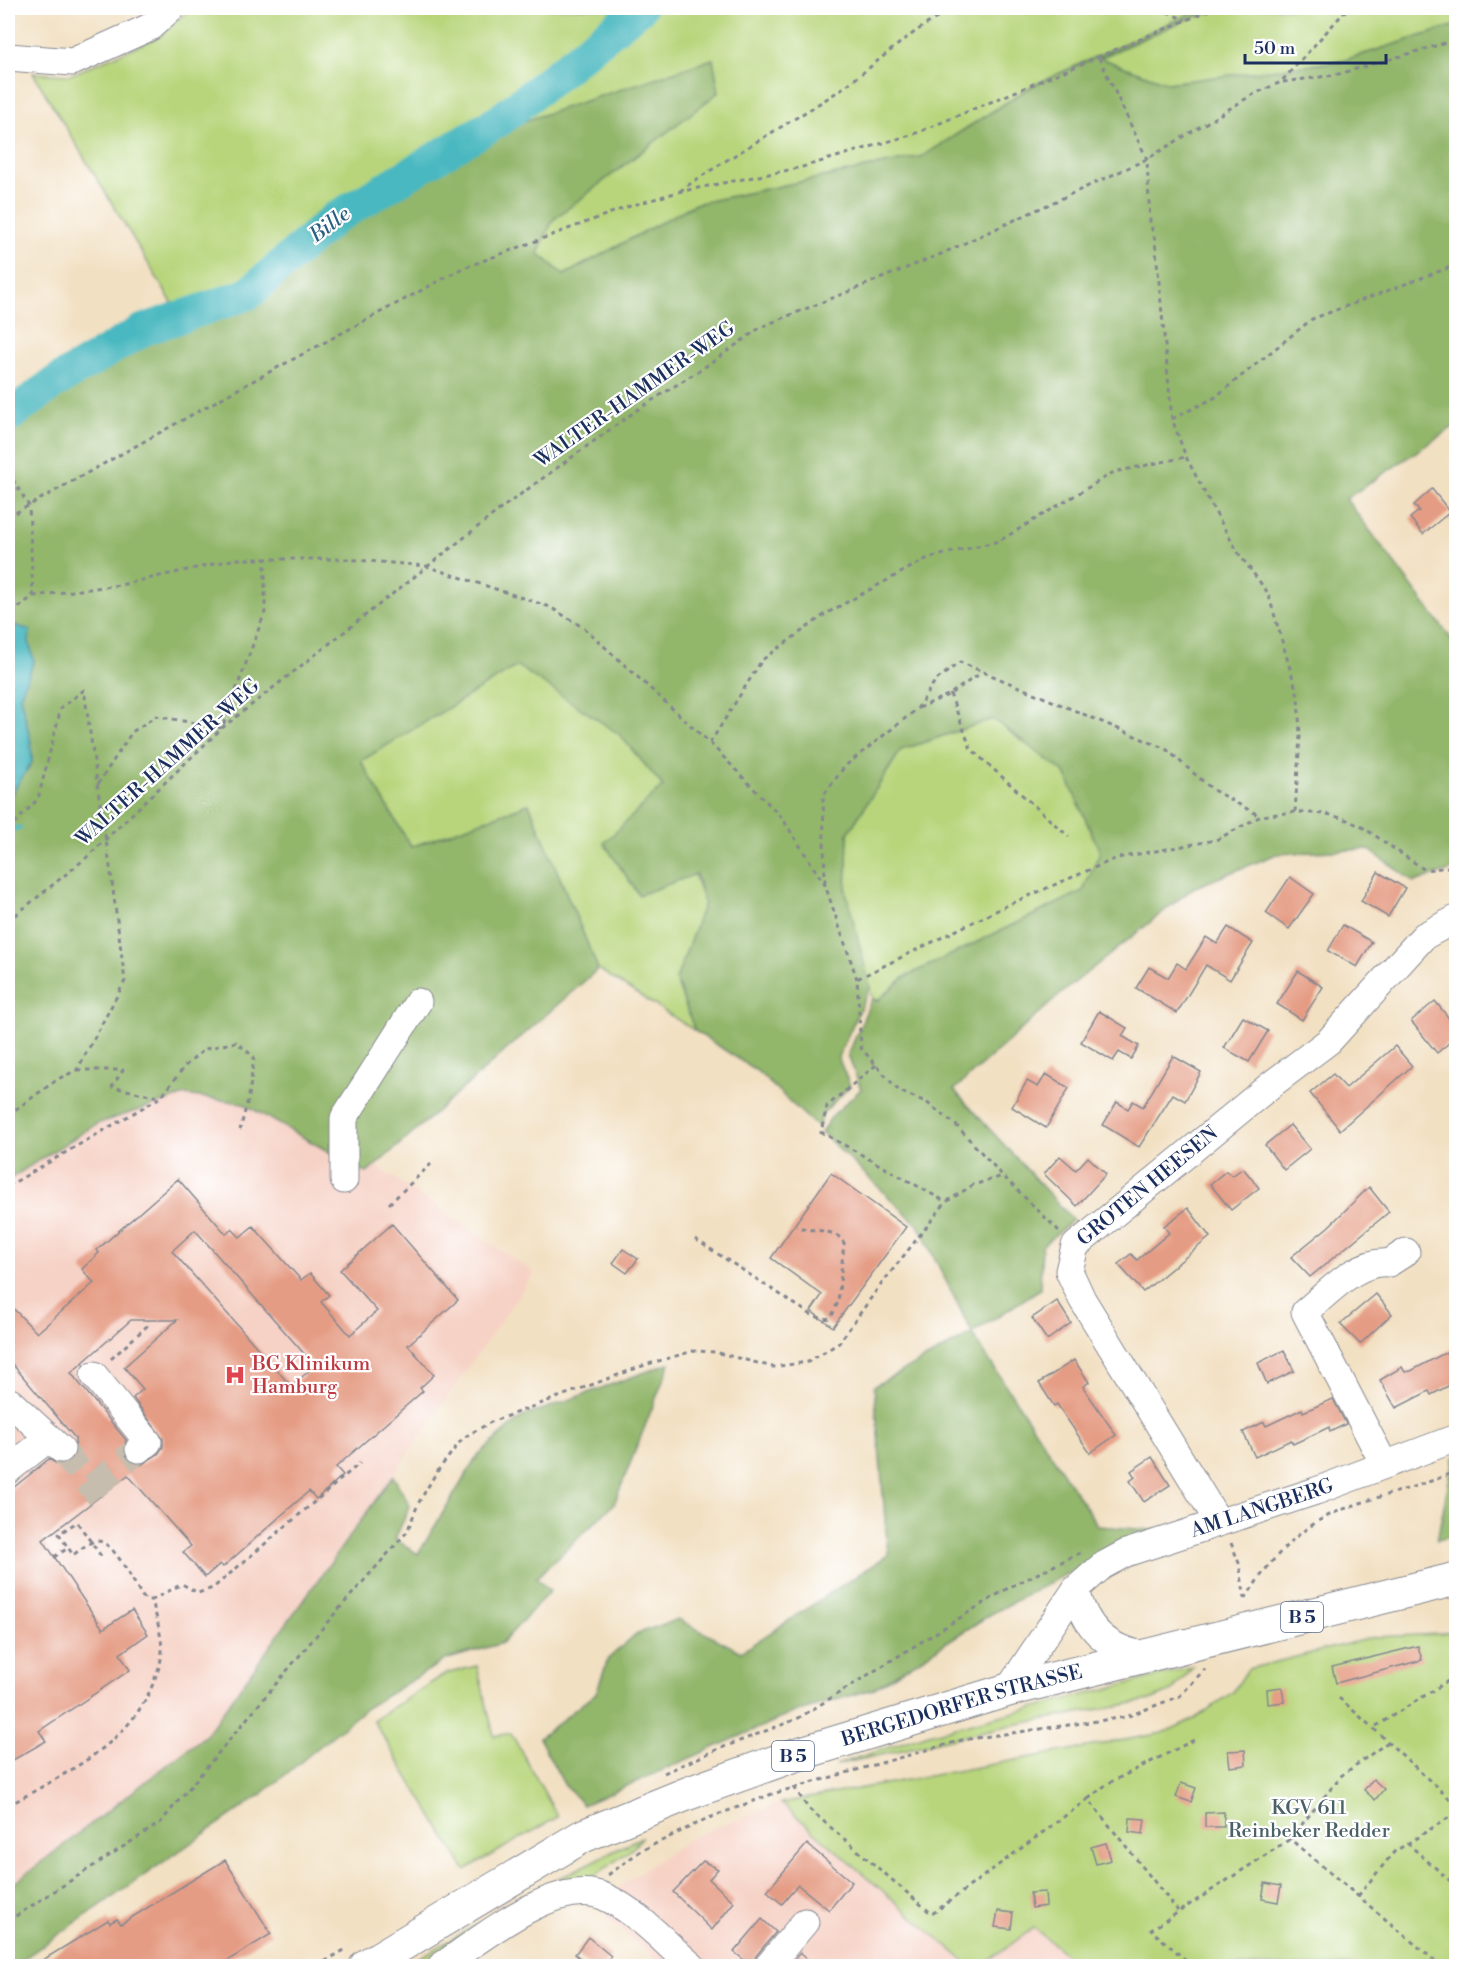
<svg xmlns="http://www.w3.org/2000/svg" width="1464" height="1974" viewBox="0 0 1464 1974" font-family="'Libre Bodoni',serif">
	<rect width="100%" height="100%" fill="#fff"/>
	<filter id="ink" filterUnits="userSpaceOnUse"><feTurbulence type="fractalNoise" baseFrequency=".0167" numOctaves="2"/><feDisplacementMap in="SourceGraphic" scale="12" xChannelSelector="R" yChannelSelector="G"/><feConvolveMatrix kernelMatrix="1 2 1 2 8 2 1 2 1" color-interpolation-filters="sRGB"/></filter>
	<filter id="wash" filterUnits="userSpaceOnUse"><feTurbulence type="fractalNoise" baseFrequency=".008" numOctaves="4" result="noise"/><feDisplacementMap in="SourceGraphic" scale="24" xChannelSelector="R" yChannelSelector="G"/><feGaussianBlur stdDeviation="1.35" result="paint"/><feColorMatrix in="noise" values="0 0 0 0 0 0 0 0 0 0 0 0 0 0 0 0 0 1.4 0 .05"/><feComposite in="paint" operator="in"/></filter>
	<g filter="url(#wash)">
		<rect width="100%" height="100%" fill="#f2e0c2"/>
		<g fill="#f6d1c5">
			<path d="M8 953 245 1077 534 1273 374 1503 206 1735 8 1888Z"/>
			<path d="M781 1803 970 1966H664L605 1917 621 1885 692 1837Z"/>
			<path d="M1034 1928 1080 1966H980Z"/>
		</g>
		<g fill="#b8d57b" stroke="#6a826c" stroke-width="1.5">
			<path d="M190 8H624L493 117 336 216 248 293 180 316 33 73 70 75 161 36Z"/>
			<path d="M653 8H1185L1189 14 1032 86 923 156 695 204 564 275 538 253 553 220 719 92 506 127Z"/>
			<path d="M1223 8H1456V25L1342 61 1168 83 1099 58 1185 20Z"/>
			<path d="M517 665 619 734 663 786 704 903 676 980 695 1031 598 969 529 804 411 847 360 761Z"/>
			<path d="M993 719 1065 773 1100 852 1083 891 905 977 877 1001 872 998 846 892 848 833 901 750Z"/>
			<path d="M1456 1629V1966H1080L1034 1928 980 1966H970L781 1803 1163 1733 1194 1719 1233 1692 1248 1669 1375 1637 1441 1634Z"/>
			<path d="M477 1666 494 1736 511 1733 558 1817 465 1870 373 1720 445 1674Z"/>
			<path d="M1193 1667 1172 1691 1150 1700 1007 1726 836 1765 925 1735Z"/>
			<path d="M642 1837 633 1848 585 1883 515 1910 425 1966H405L544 1886Z"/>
		</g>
		<g fill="#92b66b" stroke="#567264" stroke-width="1.5">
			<path d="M1185 8H1223L1185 20 1100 58 1168 83 1342 61 1456 25V425L1346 499 1456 645V869L1414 882 1368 849 1277 854 1193 888 1063 992 954 1090 1073 1220 1042 1246 1040 1289 972 1333 918 1225 821 1132 833 1115 861 1089 848 1055 872 998 877 1001 905 977 1083 891 1100 852 1065 773 993 719 901 750 848 833 846 892 870 987 838 1057 850 1086 823 1113 818 1128 757 1071 695 1031 676 980 704 903 696 874 639 895 604 843 663 786 619 734 517 666 361 761 411 847 529 804 598 969 367 1173 242 1103 185 1095 96 1124 8 1180V799L32 762 31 742 20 696 34 661 29 642 14 625 8 631V409L143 328 248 293 336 216 484 141 506 127 713 59 719 92 553 220 538 253 564 275 695 204 923 156 1032 86 1189 14Z"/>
			<path d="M972 1334 1098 1526 1164 1531 1091 1561 991 1614 873 1689 795 1712 583 1805 564 1784 539 1738 596 1693 608 1659 636 1634 678 1619 741 1652 888 1555 874 1386Z"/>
			<path d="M670 1363 614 1504 536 1578 550 1591 502 1643 445 1660 366 1708 262 1794 13 1966H8V1888L206 1735 393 1476 410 1506 395 1539 418 1554 478 1455 522 1417Z"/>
			<path d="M1454 1457H1456V1536L1437 1540Z"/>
		</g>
		<path fill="#48b8c0" stroke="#32748f" stroke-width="1.5" d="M14 625 30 630 29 642 34 661 20 696 31 742 32 762 8 799V631Z"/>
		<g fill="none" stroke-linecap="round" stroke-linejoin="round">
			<path stroke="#48b8c0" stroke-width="5" d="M8 825 14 829 20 828"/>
			<path stroke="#48b8c0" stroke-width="33" d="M8 417 54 383 143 330 248 294 335 218 500 120 640 8"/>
		</g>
		<g id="blocks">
			<g fill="#e59c84" fill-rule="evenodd">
				<path d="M1432 489 1450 512 1423 534 1410 518 1419 511 1414 505Z"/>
				<path d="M1378 872 1405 888 1388 917 1361 901Z"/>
				<path d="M1290 877 1314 894 1289 929 1266 913Z"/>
				<path d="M1343 925 1372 942 1357 967 1328 951Z"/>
				<path d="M1228 927 1253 943 1230 980 1206 965 1177 1013 1136 988 1149 967 1168 978 1177 963 1186 969 1206 937 1217 944Z"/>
				<path d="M1298 971 1323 987 1302 1020 1277 1004Z"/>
				<path d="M1435 1001 1456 1027V1037L1437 1053 1411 1021Z"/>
				<path d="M1099 1011 1127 1028 1122 1036 1139 1046 1131 1059 1119 1052 1113 1061 1081 1042Z"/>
				<path d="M1243 1017 1268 1031 1249 1062 1224 1048Z"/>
				<path d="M1395 1046 1412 1066 1340 1130 1310 1093 1333 1074 1346 1088Z"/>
				<path d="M1173 1056 1201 1072 1185 1101 1173 1094 1139 1147 1103 1125 1117 1102 1128 1109 1133 1101 1143 1107Z"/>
				<path d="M1046 1074 1069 1088 1046 1128 1012 1107 1027 1081 1038 1087Z"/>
				<path d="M1290 1125 1310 1149 1284 1170 1265 1145Z"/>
				<path d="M1060 1156 1076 1170 1088 1157 1106 1174 1077 1206 1044 1174Z"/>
				<path d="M1243 1168 1259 1188 1231 1210 1210 1184 1226 1171 1232 1176Z"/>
				<path d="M831 1173 906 1227 833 1327 811 1311 822 1295 771 1258Z"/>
				<path d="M178 1179 226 1234 232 1229 240 1237 253 1226 301 1280 310 1273 329 1295 321 1302 350 1335 377 1311 340 1270 392 1224 458 1300 408 1345 434 1375 420 1388 423 1391 336 1467 343 1475 331 1486 316 1499 309 1491 223 1567 220 1564 205 1577 183 1552 191 1546 128 1475 43 1540 103 1629 132 1610 148 1634 120 1654 130 1670 39 1731 46 1741 8 1763V1492L49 1459 57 1464H65L72 1460 76 1452 75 1438 8 1359V1303L37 1333 94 1283 82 1269 99 1253 97 1250ZM195 1230 315 1366 291 1386 172 1251ZM131 1320H177L124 1367 143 1389 133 1398 163 1439V1447L158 1454 141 1465 126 1458 123 1451 126 1440 71 1373Z"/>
				<path d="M1369 1187 1389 1212 1310 1277 1291 1257 1328 1227Z"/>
				<path d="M1188 1208 1210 1237 1143 1292 1118 1264 1131 1254 1137 1260 1169 1233 1164 1226Z"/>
				<path d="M623 1249 638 1259 627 1273 613 1263Z"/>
				<path d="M1376 1294 1392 1314 1360 1344 1340 1324Z"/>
				<path d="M1057 1301 1071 1323 1047 1340 1032 1318Z"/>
				<path d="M1456 1347V1382L1431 1395 1429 1391 1396 1408 1380 1380 1402 1367 1405 1372 1411 1371Z"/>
				<path d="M1284 1350 1294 1371 1267 1384 1258 1363Z"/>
				<path d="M1074 1360 1089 1382 1083 1387 1116 1435 1090 1453 1057 1404 1054 1406 1039 1383Z"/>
				<path d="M1333 1399 1346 1424 1330 1432 1329 1427 1321 1431 1293 1444 1291 1440 1255 1457 1243 1432 1264 1422 1266 1426 1302 1409 1303 1412Z"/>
				<path d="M1152 1457 1170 1485 1144 1502 1130 1481 1135 1477 1131 1471Z"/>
				<path d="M1418 1646 1422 1660 1336 1683 1332 1667Z"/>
				<path d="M1282 1687 1284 1702 1268 1704 1267 1689Z"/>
				<path d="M1245 1750 1246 1765 1230 1767 1228 1751Z"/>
				<path d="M1373 1779 1384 1789 1375 1800 1364 1790Z"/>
				<path d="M1181 1783 1196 1788 1191 1802 1176 1797Z"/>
				<path d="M1224 1812V1827H1205V1813Z"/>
				<path d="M1130 1818 1145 1819 1143 1834 1129 1832Z"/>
				<path d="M1106 1843 1111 1860 1096 1864 1091 1847Z"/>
				<path d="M807 1844 852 1882 829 1910 798 1885 782 1904 767 1891Z"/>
				<path d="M225 1860 271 1934 219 1966H33L108 1920 110 1923 117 1919 121 1924Z"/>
				<path d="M703 1861 718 1869 709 1879 734 1902 712 1930 673 1892Z"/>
				<path d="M1265 1883 1281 1886 1278 1902 1262 1899Z"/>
				<path d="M1045 1892 1046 1906 1032 1908 1030 1893Z"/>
				<path d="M998 1911 1013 1913 1011 1929 995 1927Z"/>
				<path d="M762 1919 776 1932 756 1956 752 1966 734 1952Z"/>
				<path d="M588 1937 611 1956 603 1966H590L575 1954Z"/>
				<path d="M800 1953 815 1966H788Z"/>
			</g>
		</g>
	</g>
	<g filter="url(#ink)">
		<use href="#blocks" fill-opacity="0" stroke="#868890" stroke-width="1.5"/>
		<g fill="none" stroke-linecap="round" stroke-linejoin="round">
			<g stroke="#c7bdae" stroke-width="27" stroke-dasharray="27 14" stroke-linecap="butt">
				<path d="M61 1449 100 1496"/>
				<path d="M93 1487 139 1449"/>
			</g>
			<g stroke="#868890" stroke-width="29">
				<g id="minor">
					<path d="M8 57 72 62 150 27 171 8"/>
					<path d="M344 1180V1118L418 1002"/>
					<path d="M94 1375 148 1442 139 1449"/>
					<path d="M8 1404 10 1402 61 1449"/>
					<path d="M1384 1464 1305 1312C1328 1293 1358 1259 1389 1263L1406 1252"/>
					<path d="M8 1470 49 1438"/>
					<path id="s1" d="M1218 1521 1082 1299 1069 1271 1075 1246 1272 1084 1329 1041 1424 936 1456 919"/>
					<path d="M1076 1589C1084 1627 1107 1651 1147 1655"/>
					<path id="s2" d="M1008 1690 1076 1589 1102 1566 1126 1553 1316 1491 1456 1438"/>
					<path d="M441 1966C481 1940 557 1875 605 1897 638 1912 666 1944 692 1966"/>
					<path d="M768 1966 805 1922"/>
				</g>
			</g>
			<g stroke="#868890" stroke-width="35">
				<g id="major">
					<path id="s3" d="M366 1966 583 1836 689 1793 795 1755 1008 1690 1456 1579"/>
				</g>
			</g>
			<g stroke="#868890" stroke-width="3" stroke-dasharray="4.5 4.5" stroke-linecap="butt">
				<path d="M1159 8 1185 20"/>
				<path d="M1099 58 1147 159 1150 222 1155 240 1172 419 1186 457 1215 512 1239 554 1268 593 1298 696 1300 736 1295 812"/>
				<path d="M1283 82 1335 75 1456 40"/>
				<path d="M680 191C730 156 783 127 834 94 875 67 912 26 958 8"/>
				<path d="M1172 419 1214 398 1312 319 1456 265"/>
				<path d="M8 472 29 506 33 596 8 616"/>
				<path d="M8 517 249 383 461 269 627 207 678 192 799 168 914 134 1215 8"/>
				<path d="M33 596 120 585 236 559H345L426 566 550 607 584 628 710 743 782 818 825 885 857 979"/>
				<path d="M950 694 971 749 1069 837"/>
				<path d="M919 708 950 694 981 673"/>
				<path d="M710 743 762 660 827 613 928 558 999 541 1114 472 1186 457"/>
				<path d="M98 784 132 732 156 716 222 728 265 612V559"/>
				<path d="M8 830 38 799 61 708 84 690 103 825"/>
				<path d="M825 883 823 796 845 766 917 709 935 681 960 662 1166 749 1213 790 1260 816"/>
				<path d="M8 921 86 858 222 728 503 507 637 410 711 363 761 327 941 254 1147 159 1252 95 1281 82 1348 8"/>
				<path d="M876 1065 827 1106 821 1132 946 1202"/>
				<path d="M77 1070H123L112 1087 159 1097"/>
				<path d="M8 1115 58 1079 77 1070 125 981 108 852"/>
				<path d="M8 1186 161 1097 185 1066 205 1049 236 1042 254 1057 249 1096 240 1130"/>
				<path d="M389 1204 431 1164"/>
				<path d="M1059 1231 1003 1176 955 1124 926 1102 899 1091 861 1048 857 979 1010 904 1117 858 1216 840 1261 816 1295 812 1327 814 1345 819 1364 828 1425 870 1456 866"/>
				<path d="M695 1239 810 1314 823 1319 831 1318 838 1302 844 1243C836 1227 811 1233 796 1226"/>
				<path d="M111 1359 147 1326 148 1320"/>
				<path d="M1231 1543 1239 1563 1245 1599"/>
				<path d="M101 1556 77 1522 59 1534 73 1555C79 1551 89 1541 98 1541 114 1542 134 1583 142 1596L146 1600H152"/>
				<path d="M54 1557 68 1548"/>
				<path d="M1245 1599C1267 1564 1295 1530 1334 1513 1373 1496 1417 1489 1456 1471"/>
				<path d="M1456 1676 1373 1728 1456 1805"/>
				<path d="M1339 1698 1373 1728"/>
				<path d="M1388 1742 1342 1775 1290 1839 1441 1966"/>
				<path d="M664 1773 716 1750 797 1719 1008 1588 1084 1551"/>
				<path d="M794 1787 808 1808 932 1914 1088 1799 1178 1911"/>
				<path d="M1088 1799 1107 1784 1194 1740"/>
				<path d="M8 1806C64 1773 130 1746 154 1681 158 1670 162 1661 162 1649 161 1633 156 1616 152 1600L182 1584 198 1593 213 1588 360 1463"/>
				<path d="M1407 1843 1456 1886"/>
				<path d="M608 1875 639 1852 704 1820 772 1794 962 1740 1126 1717 1180 1696 1205 1669"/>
				<path d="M1358 1896 1394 1852 1456 1813"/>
				<path d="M8 1921 160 1823 330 1619 407 1532 418 1504 436 1473 463 1438 491 1422 645 1365 693 1351 715 1352 773 1367 808 1362 839 1343 876 1291 946 1202 973 1185 1003 1176"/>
				<path d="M317 1966 346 1949"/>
				<path d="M1193 1966 1151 1930 1290 1839"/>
			</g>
			<use href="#minor" stroke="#fff" stroke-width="27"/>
			<use href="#major" stroke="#fff" stroke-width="33"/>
			<path stroke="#868890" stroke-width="3" stroke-dasharray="4.5 4.5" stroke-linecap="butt" d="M103 825 108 852"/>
		</g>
	</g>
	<defs>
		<g id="hospital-bare" transform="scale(1.62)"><path d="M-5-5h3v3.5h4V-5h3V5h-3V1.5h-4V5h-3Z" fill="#e0444e" stroke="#fff" stroke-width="2.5" paint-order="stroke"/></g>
	</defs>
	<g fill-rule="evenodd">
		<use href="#hospital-bare" x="235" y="1375"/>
	</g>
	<g text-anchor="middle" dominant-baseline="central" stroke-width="4.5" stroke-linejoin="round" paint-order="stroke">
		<g fill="#fff" stroke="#5f6d8e" stroke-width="1.5">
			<rect x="1281" y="1602" width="42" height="30" rx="4.5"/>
			<rect x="772" y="1741" width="42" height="30" rx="4.5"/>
		</g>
		<g font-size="18" font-weight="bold" fill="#1b2f5e">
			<text x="1302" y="1617">B 5</text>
			<text x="793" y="1756">B 5</text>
		</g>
		<g font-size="20" fill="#1b2f5e" stroke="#fff">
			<text transform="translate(635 395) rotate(-35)">WALTER-HAMMER-WEG</text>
			<text transform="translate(168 763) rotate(-42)">WALTER-HAMMER-WEG</text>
			<text stroke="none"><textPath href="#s1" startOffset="411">GROTEN HEESEN</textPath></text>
			<text stroke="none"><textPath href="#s2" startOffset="327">AM LANGBERG</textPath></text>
			<text stroke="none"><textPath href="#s3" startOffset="654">BERGEDORFER STRASSE</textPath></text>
		</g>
		<g font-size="20" fill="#be3a42" stroke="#fff" text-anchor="start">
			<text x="252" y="1364">BG Klinikum<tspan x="252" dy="23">Hamburg</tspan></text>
		</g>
		<g font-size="20" fill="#4a6167" stroke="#fff">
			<text x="1309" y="1808">KGV 611<tspan x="1309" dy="23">Reinbeker Redder</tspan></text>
		</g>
		<g font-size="21" font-style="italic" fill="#2b5f80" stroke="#fff">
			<text transform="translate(330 225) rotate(-37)">Bille</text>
		</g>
	</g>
	<rect width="1464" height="1974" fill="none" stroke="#fff" stroke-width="30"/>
	<path d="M1245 54v9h141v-9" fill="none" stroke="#1b2f5e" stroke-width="3"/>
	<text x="1254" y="54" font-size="18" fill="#1b2f5e" stroke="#ffffff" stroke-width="4.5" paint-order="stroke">50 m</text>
</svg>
